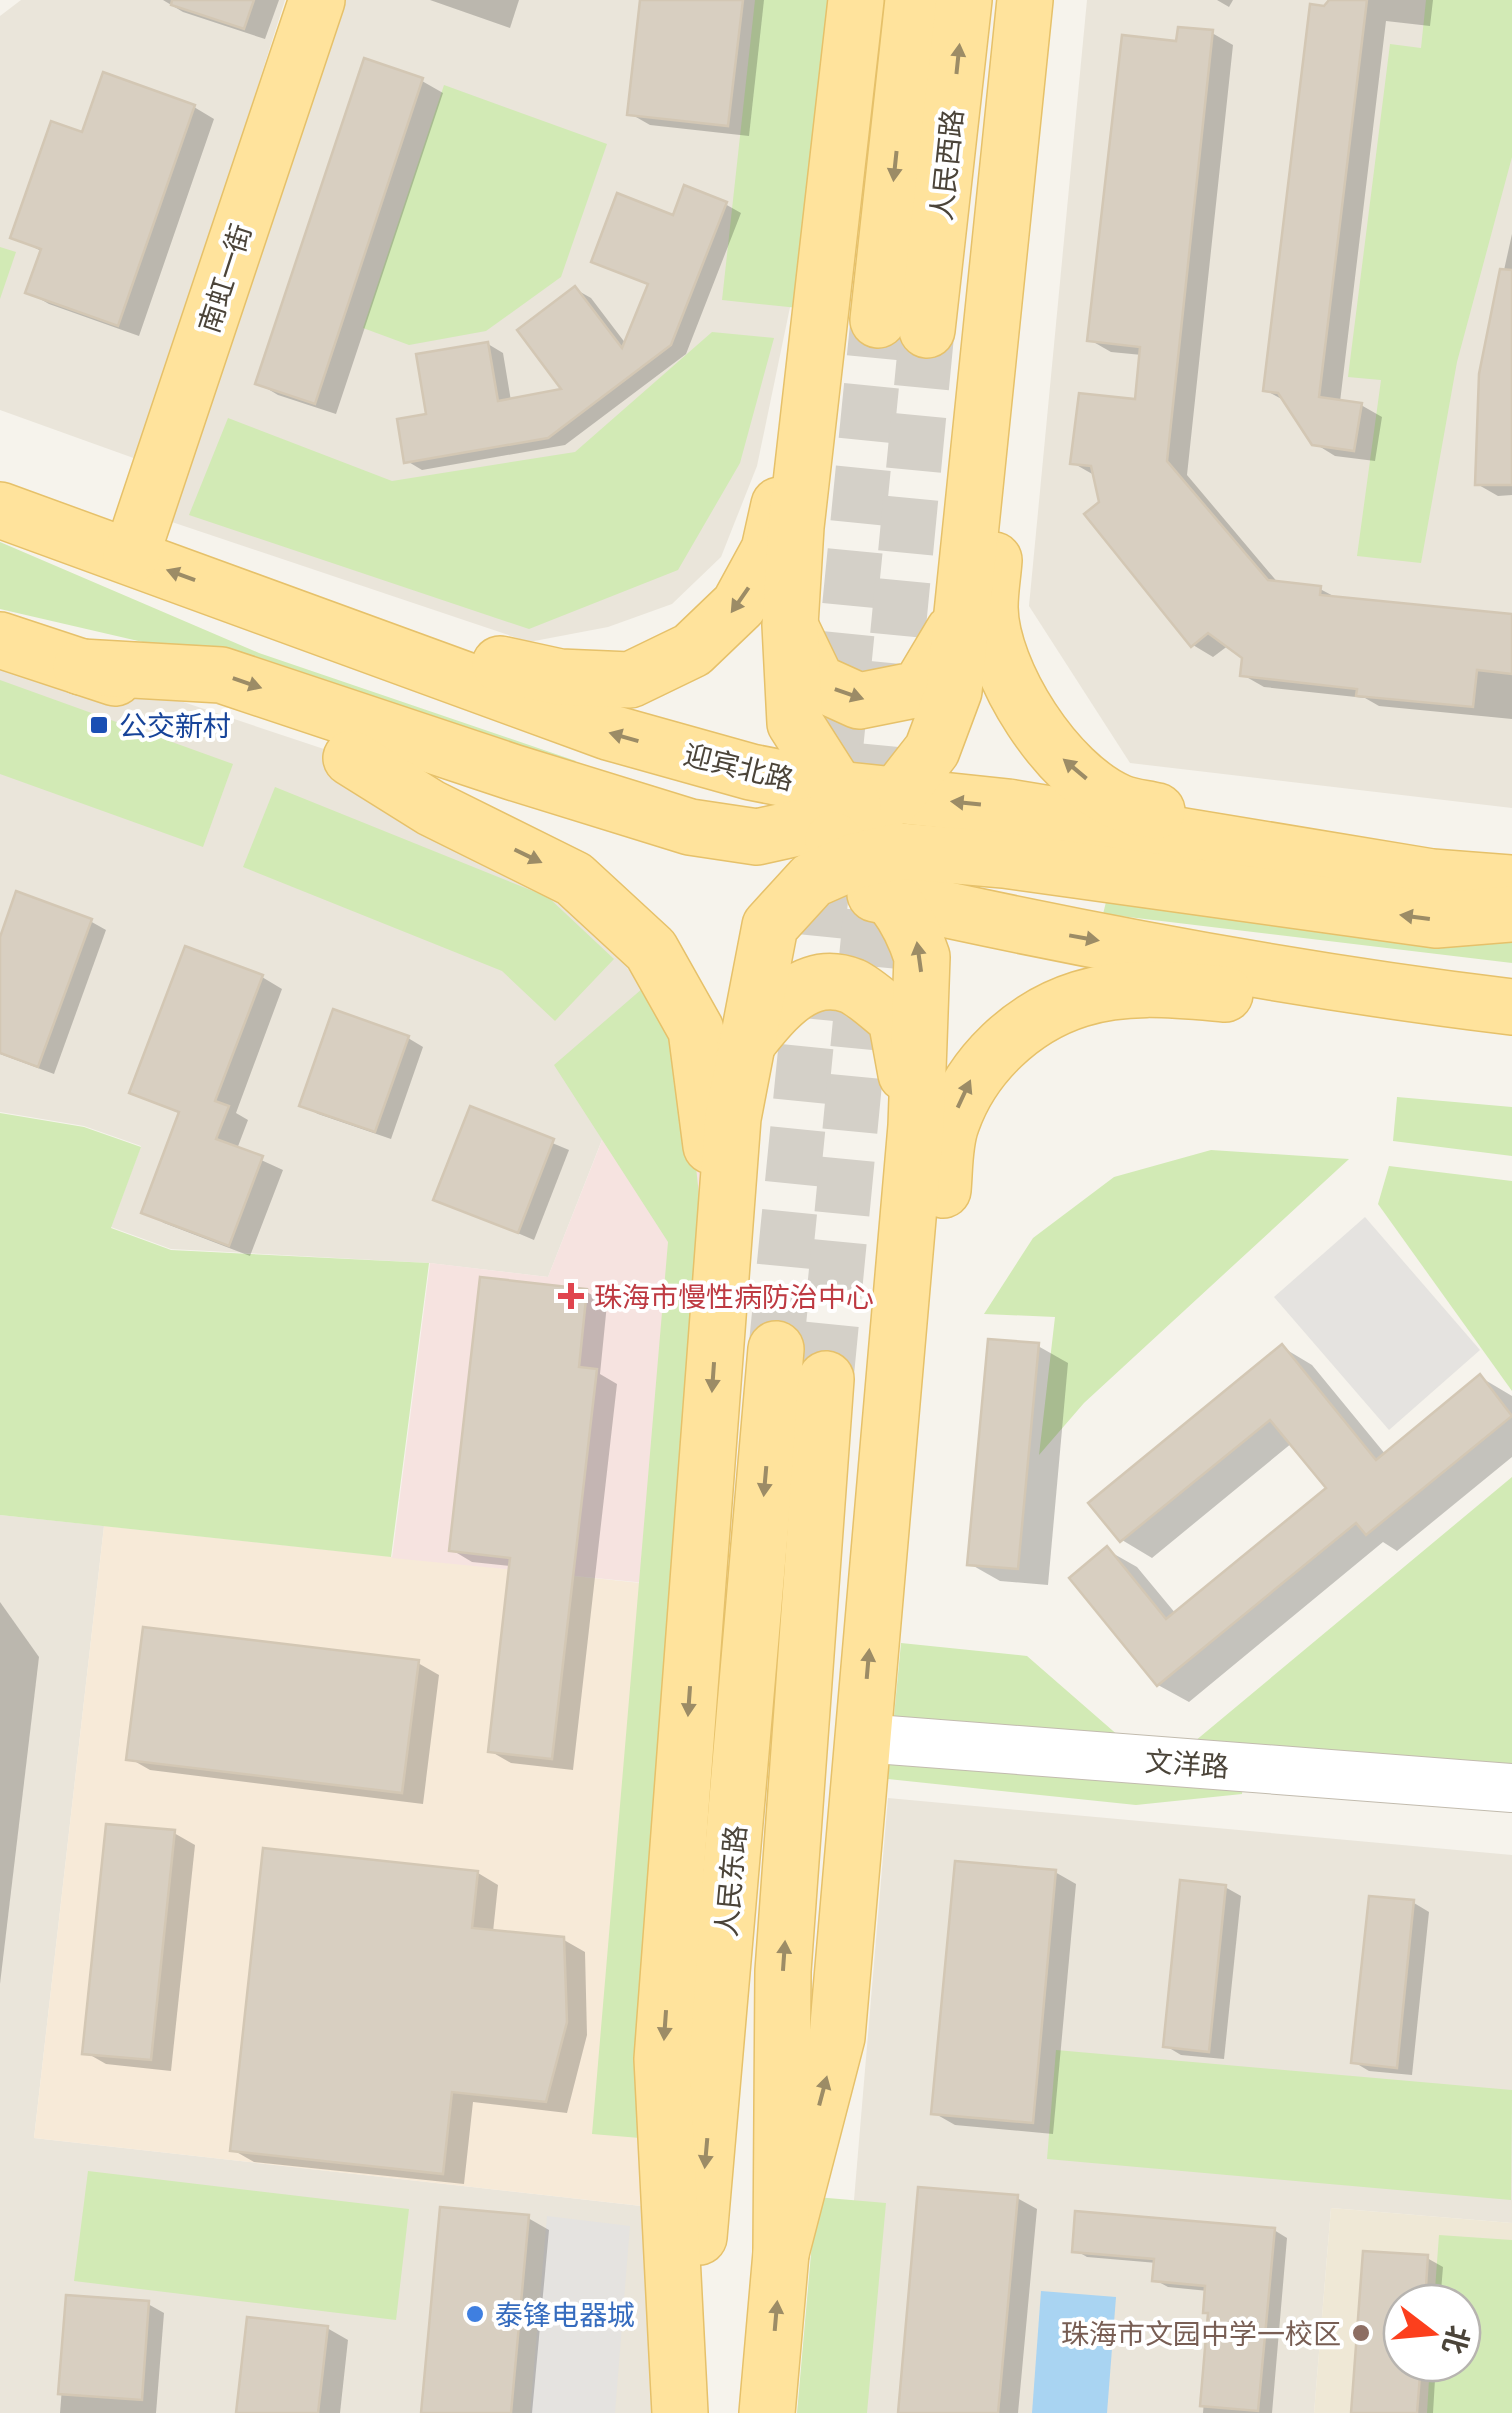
<svg xmlns="http://www.w3.org/2000/svg" width="1512" height="2413" viewBox="0 0 1512 2413" font-family="Lato,'Noto Sans SC',sans-serif">
	<rect width="100%" height="100%" fill="#f6f3ec"/>
	<g fill="#eae5da">
		<path d="M21 0H285L139 460 0 410V16Z"/>
		<path d="M344 0H822L794 288 757 466 721 557 672 604 608 627 529 642 163 519Z"/>
		<path d="M1087 0H1512V808L1130 763 1029 606Z"/>
		<path d="M0 641 351 758 431 809 666 977 548 1277 429 1263 171 1249 111 1227 141 1146 84 1126 0 1112Z"/>
		<path d="M0 1515 104 1526 34 2138 668 2209 680 2413H0Z"/>
		<path d="M888 1798 1512 1855V2223L1331 2208 1314 2413H836Z"/>
	</g>
	<path fill="#f7ead8" d="M104 1526 697 1589 668 2209 34 2138Z"/>
	<path fill="#efe8d6" fill-rule="evenodd" d="M1331 2208 1512 2223V2413H1314ZM1402 2303H1462V2363H1402Z"/>
	<path fill="#f6e3e0" d="M666 978 709 1128 697 1588 392 1558 430 1263 548 1277Z"/>
	<g fill="#d2eab5">
		<path d="M755 0H842L808 309 722 300Z"/>
		<path d="M1426 0H1512V157L1457 362 1421 563 1357 556 1381 380 1348 377 1390 44 1421 48Z"/>
		<path d="M444 85 607 144 561 277 486 331 409 345 363 328Z"/>
		<path d="M0 247 16 252 0 299Z"/>
		<path d="M712 332 774 338 740 463 678 570 529 629 189 515 228 418 392 481 575 452Z"/>
		<path d="M0 542 259 653 576 761 566 770 259 669 0 609Z"/>
		<path d="M0 680 233 764 203 847 0 774Z"/>
		<path d="M275 787 548 897 614 959 555 1021 502 971 243 867Z"/>
		<path d="M1107 898 1512 940V963L1103 914Z"/>
		<path d="M650 982 688 1090 704 1243 640 2138 592 2134 668 1242 554 1065Z"/>
		<path d="M1397 1097 1512 1107V1156L1393 1141Z"/>
		<path d="M0 1113 84 1127 141 1147 111 1228 171 1250 429 1263 391 1557 0 1515Z"/>
		<path d="M1211 1150 1349 1159 1084 1403 1039 1455 1055 1317 984 1314 1033 1238 1114 1177Z"/>
		<path d="M1389 1166 1512 1181V1391L1378 1204Z"/>
		<path d="M1512 1477V1763L1245 1765 1242 1794 1136 1805 888 1779 901 1643 1027 1656 1159 1771Z"/>
		<path d="M1056 2050 1512 2090 1511 2200 1047 2159Z"/>
		<path d="M88 2171 409 2209 396 2320 74 2281Z"/>
		<path d="M816 2197 886 2203 867 2413H797Z"/>
		<path d="M1439 2235 1512 2240V2413H1427L1430 2363H1462V2303H1434Z"/>
	</g>
	<g fill="#e5e3e0">
		<path d="M1365 1217 1480 1350 1389 1430 1274 1297Z"/>
		<path d="M547 2216 630 2226 615 2413H530Z"/>
	</g>
	<path fill="#a9d4f2" d="M1041 2291 1116 2297 1107 2413H1032Z"/>
	<g fill="#0003">
		<path d="M163 0H279L265 39 183 12Z"/>
		<path d="M430 0H519L510 28Z"/>
		<path d="M642 0H764L749 136 650 125 629 113Z"/>
		<path d="M1217 0H1233L1229 7Z"/>
		<path d="M1333 0H1433L1430 26 1386 21 1340 402 1361 405 1382 417 1375 461 1335 456 1314 443 1287 402 1265 390 1325 8Z"/>
		<path d="M1212 33 1233 45 1187 475 1279 584 1320 589 1339 599 1512 617V719L1379 706 1365 698 1264 687 1243 675 1245 657 1229 645 1213 657 1193 645 1101 503 1094 475 1073 463 1137 402 1142 355 1111 352 1090 340 1178 44Z"/>
		<path d="M422 81 443 93 336 414 278 395 258 383Z"/>
		<path d="M194 107 214 119 139 336 49 304 28 292 43 252 14 237 83 135Z"/>
		<path d="M725 204 741 213 686 354 565 445 422 470 407 461 429 416 488 344 503 353 511 401 566 391 575 289 591 298 626 344 650 285 594 260 675 218Z"/>
		<path d="M1512 234V495L1498 496 1477 484 1481 374Z"/>
		<path d="M90 921 106 930 54 1074 0 1054V944Z"/>
		<path d="M262 977 282 989 236 1113 248 1120 237 1149 283 1170 250 1256 164 1223 144 1211 181 1114 132 1092Z"/>
		<path d="M408 1038 423 1047 391 1139 318 1114 302 1105Z"/>
		<path d="M471 1109 569 1150 534 1240 436 1199Z"/>
		<path d="M587 1292 607 1304 600 1374 617 1384 573 1770 511 1763 490 1751 511 1566 472 1562 452 1550Z"/>
		<path d="M1038 1346 1068 1363 1048 1585 1000 1581 970 1564Z"/>
		<path d="M1282 1347 1312 1365 1386 1455 1480 1377 1512 1396V1457L1397 1551 1383 1542 1189 1702 1158 1685 1107 1550 1137 1567 1176 1614 1330 1488 1292 1443 1152 1558 1122 1540Z"/>
		<path d="M0 1602 39 1657 0 1984Z"/>
		<path d="M418 1663 439 1675 423 1804 150 1770 129 1758Z"/>
		<path d="M174 1833 195 1845 171 2071 106 2064 85 2052Z"/>
		<path d="M1055 1872 1076 1884 1053 2134 955 2125 934 2113Z"/>
		<path d="M478 1873 498 1885 493 1932 564 1940 585 1952 587 2035 567 2113 473 2102 464 2184 254 2162 233 2150Z"/>
		<path d="M1225 1887 1241 1896 1224 2059 1181 2055 1166 2046Z"/>
		<path d="M1414 1903 1429 1912 1412 2075 1369 2071 1354 2062Z"/>
		<path d="M1017 2198 1037 2209 1018 2413H900Z"/>
		<path d="M528 2218 549 2230 532 2413H424Z"/>
		<path d="M1274 2230 1287 2238 1272 2413H1203L1211 2314 1208 2291 1168 2287 1155 2280 1157 2263 1087 2257 1075 2250Z"/>
		<path d="M1365 2254 1427 2258 1443 2267 1440 2303H1402V2363H1436L1433 2413H1354Z"/>
		<path d="M69 2298 148 2304 164 2313 156 2413H60Z"/>
		<path d="M327 2328 348 2340 340 2413H239Z"/>
	</g>
	<g fill="#d8cfc1" stroke="#d3c7b4" stroke-width="2.5">
		<path d="M172 0H254L244 29 171 5Z"/>
		<path d="M640 0H743L728 126 627 115Z"/>
		<path d="M1329 0H1367L1319 397 1362 403 1354 451 1312 445 1278 393 1263 391 1310 4 1324 6Z"/>
		<path d="M1178 27 1213 30 1167 461 1268 580 1321 586 1320 595 1512 614V674L1477 670 1473 707 1356 696 1357 689 1240 676 1242 658 1208 633 1191 647 1084 514 1099 502 1091 466 1070 464 1079 393 1135 399 1140 347 1087 341 1122 35 1176 41Z"/>
		<path d="M364 58 423 78 315 404 255 384Z"/>
		<path d="M103 72 195 105 118 326 25 293 41 249 10 238 51 121 82 132Z"/>
		<path d="M684 185 727 202 671 345 548 438 404 463 397 419 426 414 416 354 488 342 498 401 561 389 517 330 575 286 622 348 648 284 591 262 617 193 673 215Z"/>
		<path d="M1500 269 1512 270V485H1475L1479 374Z"/>
		<path d="M16 891 92 919 38 1067 0 1053V937Z"/>
		<path d="M185 946 263 975 215 1101 229 1106 216 1139 263 1156 229 1246 141 1213 179 1112 129 1093Z"/>
		<path d="M333 1009 409 1036 375 1132 299 1106Z"/>
		<path d="M470 1106 554 1139 518 1233 433 1200Z"/>
		<path d="M480 1277 587 1289 579 1367 597 1369 552 1759 488 1752 510 1558 449 1551Z"/>
		<path d="M988 1339 1039 1343 1018 1569 967 1565Z"/>
		<path d="M1282 1344 1376 1460 1480 1374 1512 1416 1366 1535 1356 1523 1157 1686 1069 1578 1107 1546 1166 1619 1326 1488 1270 1420 1120 1542 1088 1503Z"/>
		<path d="M143 1627 419 1660 402 1793 126 1760Z"/>
		<path d="M106 1824 175 1830 151 2060 82 2054Z"/>
		<path d="M263 1848 478 1871 472 1928 564 1937 567 2022 546 2102 452 2092 443 2174 230 2151Z"/>
		<path d="M955 1861 1056 1870 1033 2123 931 2114Z"/>
		<path d="M1180 1880 1226 1885 1209 2052 1163 2047Z"/>
		<path d="M1369 1896 1414 1900 1397 2068 1351 2063Z"/>
		<path d="M918 2187 1018 2195 998 2413H898Z"/>
		<path d="M440 2207 529 2215 511 2413H421Z"/>
		<path d="M1075 2211 1275 2228 1258 2411 1200 2406 1208 2313H1203L1205 2286 1152 2281 1154 2259 1072 2252Z"/>
		<path d="M1363 2251 1428 2255 1425 2303H1402V2363H1421L1417 2413H1351Z"/>
		<path d="M66 2295 149 2301 142 2400 58 2394Z"/>
		<path d="M247 2317 328 2326 318 2413H236Z"/>
	</g>
	<g fill="none" stroke-linecap="round" stroke-linejoin="round">
		<g stroke="#d4d0c8" stroke-width="55" stroke-dasharray="55 28" stroke-linecap="butt">
			<path d="M776 1349 878 320"/>
			<path d="M826 1379 927 330"/>
		</g>
		<g stroke="#c2bbae" stroke-width="50">
			<path id="minor" d="M862 1738 1512 1788"/>
		</g>
		<g stroke="#e6c16a" stroke-width="58">
			<g id="major">
				<path d="M878 320 913 0"/>
				<path d="M927 330 964 0"/>
				<path d="M0 510 608 732 751 772 837 789 1008 807 1432 877 1512 883"/>
				<path d="M131 556 317 0"/>
				<path d="M994 560C993 575 990 591 990 607 991 673 1057 775 1119 802 1130 807 1145 808 1157 811"/>
				<path d="M791 628 817 682 859 701 919 689 953 632"/>
				<path d="M0 640 115 678"/>
				<path d="M500 664 560 677 630 680 692 650 739 605 769 550 779 505"/>
				<path d="M81 667 221 675 512 772 690 827 757 837 861 814 896 796 932 750 954 691 1025 0"/>
				<path d="M351 758 431 808 574 879 651 950 696 1030 711 1146"/>
				<path d="M853 805 837 789 795 723 790 625 796 527 856 0"/>
				<path d="M875 894C1085 941 1298 981 1512 1007"/>
				<path d="M745 1046C771 1014 804 967 852 986 867 993 883 1009 896 1019L906 1074"/>
				<path d="M943 1190C945 1168 944 1142 952 1122 972 1065 1022 1017 1080 999 1126 984 1178 990 1225 994"/>
				<path d="M699 2237 776 1349"/>
				<path d="M781 2253 837 2037 916 1126 922 957C903 898 875 882 833 840"/>
				<path d="M680 2413 662 2059 733 1118 770 926 812 880 855 861 899 851 1004 860 1436 920 1512 914"/>
				<path d="M767 2413 781 2253 783 1971 826 1379"/>
			</g>
		</g>
		<use href="#minor" stroke="#fff" stroke-width="48"/>
		<use href="#major" stroke="#ffe39c" stroke-width="55"/>
	</g>
	<defs><path id="oneway-solid" d="M-6-.8H1V-3.2L6.5 0L1 3.2V.8H-6Z" transform="scale(2.5)"/></defs>
	<g fill="#9c8c66">
		<use href="#oneway-solid" transform="translate(958 59) rotate(-84)"/>
		<use href="#oneway-solid" transform="translate(895 166) rotate(96)"/>
		<use href="#oneway-solid" transform="translate(181 575) rotate(-160)"/>
		<use href="#oneway-solid" transform="translate(740 600) rotate(125)"/>
		<use href="#oneway-solid" transform="translate(247 683) rotate(19)"/>
		<use href="#oneway-solid" transform="translate(849 694) rotate(19)"/>
		<use href="#oneway-solid" transform="translate(624 737) rotate(-164)"/>
		<use href="#oneway-solid" transform="translate(1075 769) rotate(-140)"/>
		<use href="#oneway-solid" transform="translate(966 803) rotate(-174)"/>
		<use href="#oneway-solid" transform="translate(528 856) rotate(26)"/>
		<use href="#oneway-solid" transform="translate(1415 917) rotate(-172)"/>
		<use href="#oneway-solid" transform="translate(1084 938) rotate(10)"/>
		<use href="#oneway-solid" transform="translate(919 957) rotate(-98)"/>
		<use href="#oneway-solid" transform="translate(964 1094) rotate(-65)"/>
		<use href="#oneway-solid" transform="translate(713 1377) rotate(94)"/>
		<use href="#oneway-solid" transform="translate(765 1481) rotate(95)"/>
		<use href="#oneway-solid" transform="translate(868 1664) rotate(-85)"/>
		<use href="#oneway-solid" transform="translate(689 1701) rotate(94)"/>
		<use href="#oneway-solid" transform="translate(784 1956) rotate(-86)"/>
		<use href="#oneway-solid" transform="translate(665 2025) rotate(94)"/>
		<use href="#oneway-solid" transform="translate(823 2091) rotate(-75)"/>
		<use href="#oneway-solid" transform="translate(706 2153) rotate(95)"/>
		<use href="#oneway-solid" transform="translate(776 2316) rotate(-85)"/>
	</g>
	<rect fill="#1a4fb4" stroke="#fff" stroke-width="4" x="89" y="715" width="20" height="20" rx="5"/>
	<path fill="#e0444e" stroke="#fff" stroke-width="4" d="M566 1281h10v10h10v10h-10v10h-10v-10h-10v-10h10z"/>
	<circle fill="#3f7fe0" stroke="#fff" stroke-width="4" cx="475" cy="2314" r="10"/>
	<circle fill="#8d6e63" stroke="#fff" stroke-width="4" cx="1361" cy="2333" r="10"/>
	<g text-anchor="middle" dominant-baseline="central" stroke-width="8" stroke-linejoin="round" paint-order="stroke">
		<g font-size="28" fill="#4b4439" stroke="#fff">
			<text transform="translate(946 165) rotate(-84)">人民西路</text>
			<text transform="translate(224 278) rotate(-72)">南虹一街</text>
			<text transform="translate(739 766) rotate(14)">迎宾北路</text>
			<text transform="translate(1187 1763) rotate(4)">文洋路</text>
			<text transform="translate(730 1881) rotate(-85)">人民东路</text>
		</g>
		<g font-size="28" fill="#164399" stroke="#fff" text-anchor="start">
			<text x="119" y="725">公交新村</text>
		</g>
		<g font-size="28" fill="#be3a42" stroke="#fff" text-anchor="start">
			<text x="594" y="1296">珠海市慢性病防治中心</text>
		</g>
		<g font-size="28" fill="#366cbe" stroke="#fff" text-anchor="start">
			<text x="495" y="2314">泰锋电器城</text>
		</g>
		<g font-size="28" fill="#785e54" stroke="#fff" text-anchor="end">
			<text x="1341" y="2333">珠海市文园中学一校区</text>
		</g>
	</g>
	<g transform="translate(1432 2333) rotate(106)"><circle r="48" fill="#ffffff" stroke="#b7b4b0" stroke-width="2.5"/>
	<path d="M0-8L18 38L0 25L-18 38Z" fill="#fc3f1d"/>
	<text y="-15" font-size="28" font-weight="bold" text-anchor="middle" fill="#4b4439">北</text>
	</g>
</svg>
